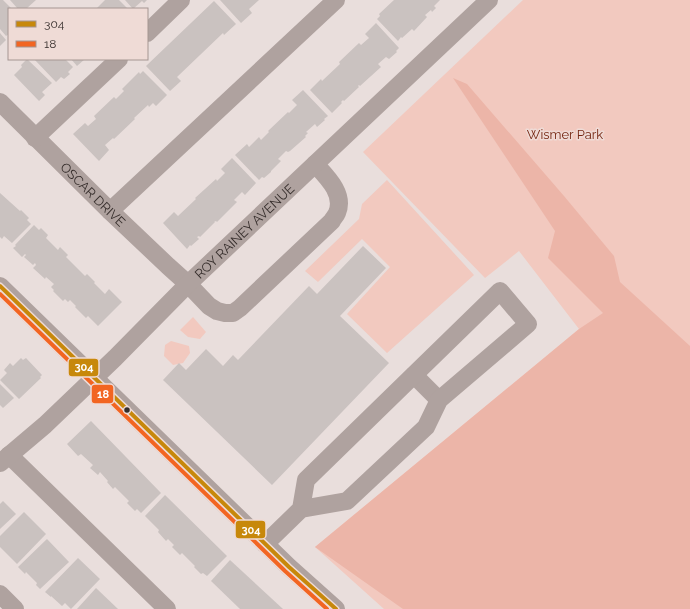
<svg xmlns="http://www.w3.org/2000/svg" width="690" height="609" viewBox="0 0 690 609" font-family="Raleway,sans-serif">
	<rect width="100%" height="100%" fill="#e9dedc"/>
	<g fill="#f2c9bf">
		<path d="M523 0H690V609H384L315 547 579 329 519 251 485 278 363 152Z"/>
		<path d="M387 180 474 275 387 353 347 314 390 267 362 239 318 282 305 271 359 219 362 204Z"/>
		<path d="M193 317 206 332 200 339 188 337 180 330Z"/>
		<path d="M171 341 189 346 190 353 183 363 173 365 164 356 165 345Z"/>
	</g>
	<path fill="#ecb5a8" d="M453 78 467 84 564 196 614 256 620 282 690 346V609H403L315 547 579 329 603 313 548 258 555 231Z"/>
	<g fill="#cac2c0">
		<path d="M0 0H3L12 9H9V34L6 36 0 29Z"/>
		<path d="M10 0H36L26 9H18Z"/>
		<path d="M105 0H119L128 9H96Z"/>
		<path d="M125 0H147L144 3 142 1 133 9Z"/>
		<path d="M220 0H259L249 9 252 13 241 23Z"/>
		<path d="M394 0H440L434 6 436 8 432 12 431 10 425 15 427 17 414 31 412 29 402 38 401 37 398 41 377 19 380 16 379 14Z"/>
		<path d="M214 1 236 24 224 35 223 33 177 77 181 81 170 91 146 66Z"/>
		<path d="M376 23 399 48 396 51 397 52 389 59 386 57 378 64 381 67 360 86 359 85 358 86 359 87 344 101 343 100 341 102 342 103 332 113 310 90 321 79 322 81 340 64 339 62 359 43 361 45 369 38 365 34Z"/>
		<path d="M0 33 6 40 0 46Z"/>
		<path d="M27 59 52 83 42 92 45 95 39 101 14 75 22 67 21 65Z"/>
		<path d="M34 59H65L73 67 68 72 70 74 64 79 61 77 56 82Z"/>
		<path d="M71 59H85L77 66Z"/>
		<path d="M143 71 167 95 156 106 153 103 149 107 148 105 134 118 135 119 114 139 113 138 105 145 109 150 99 161 73 134 85 123 88 126 96 119 94 116 114 97 116 99 124 91 122 89 139 72 140 74Z"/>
		<path d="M303 90 328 116 324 119 325 120 317 127 315 124 306 132 308 133 305 136 306 137 290 151 288 152 286 151 278 159 281 161 271 171V172L264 178 262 177 259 180 235 155 247 144 249 147 259 137 261 140 269 132 268 131 288 112 289 113 297 105 292 100Z"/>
		<path d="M232 158 256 183 245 195 242 192 234 200 237 202 217 222 216 221 214 222H215L200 237 199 236 197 237 199 239 191 246 190 245 187 249 163 223 174 212 178 216 196 199 195 198 205 189 216 179 217 181 225 173 221 169Z"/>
		<path d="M0 193 20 211 21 210 29 218 27 220 31 224 12 243 4 236 2 239 0 237Z"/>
		<path d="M34 225 39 230 41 228 48 235 46 238 58 250 60 247 68 255 66 257 85 276 87 274 95 282 94 283 105 294 109 289 122 302 98 326 88 316 86 318 75 307 76 306 70 300 68 302 65 299 63 301 53 291 54 290 51 287 54 284 46 277 45 279 33 268 36 265 35 263 33 265 24 257 26 255 25 254 22 257 13 248 16 246 15 245Z"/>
		<path d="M363 246 386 268 340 316 389 363 272 485 163 380 179 363 186 370 206 349 223 366 233 355 238 360 309 286 317 294Z"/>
		<path d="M21 358 23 360 26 358 42 375 40 377 41 378 19 399 0 380 7 373 4 370 10 363 13 366Z"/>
		<path d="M0 384 14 398 3 408 0 405Z"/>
		<path d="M91 421 161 493 141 513 137 509 135 511 127 503 129 501 115 487 113 489 107 482 108 481 100 472 98 475 90 468 93 465 81 454 78 456 67 444Z"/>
		<path d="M165 495 227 556 207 576 203 573 201 574 194 567 195 566 182 553 180 555 172 547 174 545 168 539 166 541 158 532 159 530 145 516Z"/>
		<path d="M3 501 16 514 0 529V504Z"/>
		<path d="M24 512 46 534 17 564 0 547V536Z"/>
		<path d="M47 539 69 562 40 589 36 585 37 583 26 572 25 574 18 567Z"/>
		<path d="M78 558 100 579 71 609 65 603 62 606 51 596V597L45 592Z"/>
		<path d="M230 560 283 609H240L211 581Z"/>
		<path d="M96 588 118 609H77Z"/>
	</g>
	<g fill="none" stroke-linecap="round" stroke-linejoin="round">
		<g stroke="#afa29f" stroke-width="18">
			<path d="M147 33 181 0"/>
			<path id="s1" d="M0 102 110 211 168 266 188 284 209 306 217 311 225 313H233L240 308 332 221C333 218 336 216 337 213 345 194 327 177 315 164"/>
			<path d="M35 138 119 59"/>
			<path d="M110 211 336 0"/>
			<path d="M0 286 289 567 336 609"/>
			<path d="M414 375 439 400"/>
			<path d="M9 455 167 609"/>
			<path id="s2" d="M0 463 45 425 115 358 188 284 489 0"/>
			<path d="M265 544 301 509 306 480 500 291 528 324 439 400 426 427 347 501 301 509"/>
			<path d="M0 594 15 609"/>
		</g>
		<g stroke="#efdbd6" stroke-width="7">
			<path id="bus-1" d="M0 286 289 567 336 609"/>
		</g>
		<g stroke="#efdbd6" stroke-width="7">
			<path id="bus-2" d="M0 294 285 571 327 609"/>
		</g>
		<use href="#bus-1" stroke="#c7880b" stroke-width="4"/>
		<use href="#bus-2" stroke="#f26522" stroke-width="4"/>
	</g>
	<circle fill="#362e2c" stroke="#efdbd6" stroke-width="1.5" cx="127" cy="410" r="3.5"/>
	<g text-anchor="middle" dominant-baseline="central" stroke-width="3" stroke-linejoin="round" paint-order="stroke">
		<g font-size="13" fill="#762712" stroke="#efdbd6">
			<text x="565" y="134">Wismer Park</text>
		</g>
		<g font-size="13" fill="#362e2c" stroke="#efdbd6">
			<text stroke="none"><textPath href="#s1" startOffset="131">OSCAR DRIVE</textPath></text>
			<text stroke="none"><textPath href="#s2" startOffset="337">ROY RAINEY AVENUE</textPath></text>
		</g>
	</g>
	<g stroke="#efdbd6" stroke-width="1.5">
		<rect x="68" y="358" width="31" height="19" rx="4" fill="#c7880b"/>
		<rect x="91" y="384" width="23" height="20" rx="4" fill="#f26522"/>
		<rect x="235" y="520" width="31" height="19" rx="4" fill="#c7880b"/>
	</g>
	<g font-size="11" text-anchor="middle" font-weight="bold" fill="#fff">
		<text x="84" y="371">304</text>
		<text x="103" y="398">18</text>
		<text x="251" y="534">304</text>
	</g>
	<rect x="8" y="8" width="140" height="52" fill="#efdbd6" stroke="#a59692"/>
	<rect x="16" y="21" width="20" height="6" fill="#c7880b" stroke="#a59692"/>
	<text x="44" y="28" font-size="12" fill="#362e2c">304</text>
	<rect x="16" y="41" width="20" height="6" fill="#f26522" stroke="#a59692"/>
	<text x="44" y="48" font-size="12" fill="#362e2c">18</text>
</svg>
